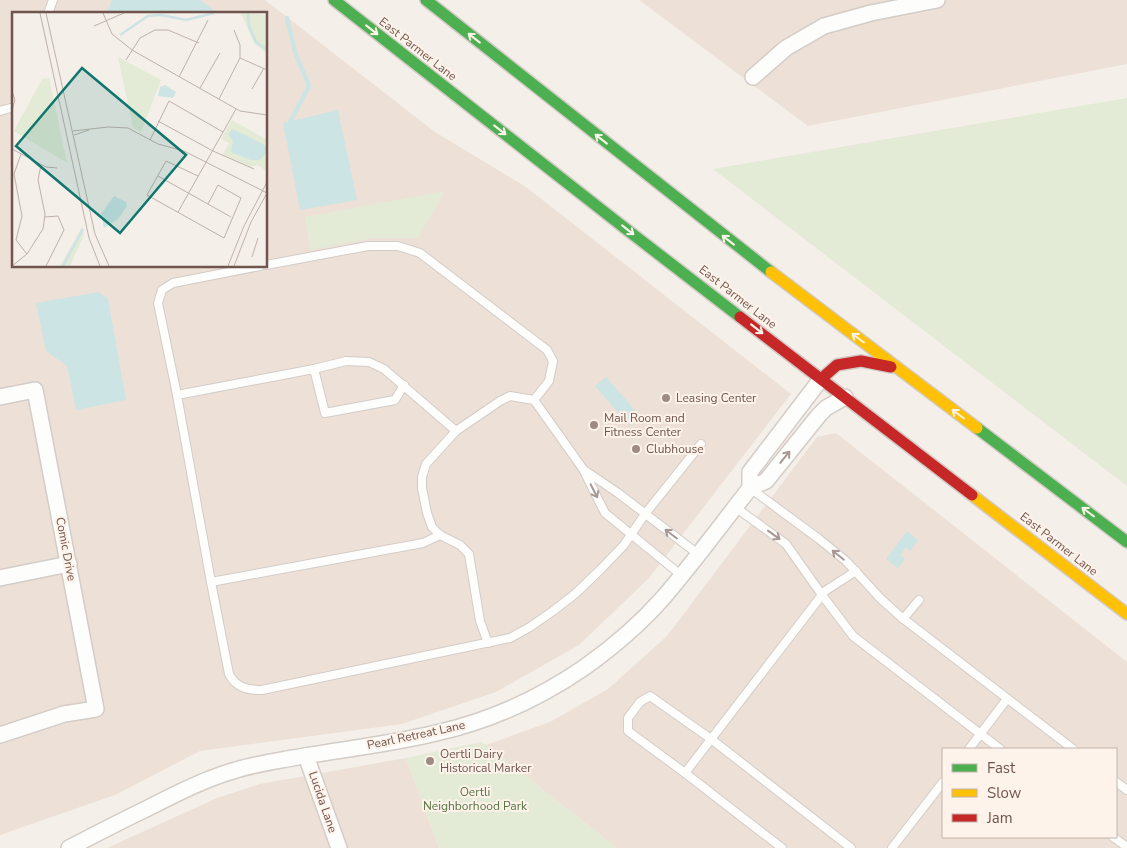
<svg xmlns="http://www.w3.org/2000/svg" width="1127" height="848" viewBox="0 0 1127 848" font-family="'Nunito Sans',sans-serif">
	<rect width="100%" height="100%" fill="#f4efe9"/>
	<g fill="#ede1d7" fill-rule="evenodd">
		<path d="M0 0H265L435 132 526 187 791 394 649 578 579 645 496 692 402 724 200 751 115 795 0 835ZM14 14H266V266H14Z"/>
		<path d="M639 0H1127V64L808 126Z"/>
		<path d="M836 433 1127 662V848H617L486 745 550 722 608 689 667 636 817 437ZM943 749H1116V837H943Z"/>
		<path d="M406 758 439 848H107L217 798 260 784Z"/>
	</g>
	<g fill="#e3ead5">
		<path d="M1127 98V486L713 169Z"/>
		<path d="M445 191 418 238H373L310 250 305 217Z"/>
		<path d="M481 742 486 745 617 848H439L406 758Z"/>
	</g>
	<g fill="#cce4e3">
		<path d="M112 0H200L219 14H106Z"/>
		<path d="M338 110 357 200 300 210 283 123Z"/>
		<path d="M99 292 108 299 126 400 76 410 67 366 46 351 36 303Z"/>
		<path d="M606 377 641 417 630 426 595 386Z"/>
		<path d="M907 531 918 540 910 551 906 547 900 555 905 559 898 568 886 559Z"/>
	</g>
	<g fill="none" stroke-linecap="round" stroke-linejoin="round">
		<path stroke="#cce4e3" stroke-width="4.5" d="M287 18 295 52 309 86 290 122"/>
		<g stroke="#d3ccc7" stroke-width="10">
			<g id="lane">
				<path d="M48 14 53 0"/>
				<path d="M0 111 14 107"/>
				<path d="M266 265 368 246H398L420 253 547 350 553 361 549 381 534 400"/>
				<path d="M260 266 173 283 162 290 158 303 177 395 211 582 229 674C236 688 248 690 262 690L510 638 530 627 553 611 575 594 601 569 624 545 645 514 701 444"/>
				<path d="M314 369 325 413 395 400 404 385"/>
				<path d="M177 395 314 369 346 361 369 362 384 369 456 431"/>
				<path d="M584 470 618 493 698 554"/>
				<path d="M750 488 819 539 846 561 881 599 901 617 1073 749"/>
				<path d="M735 507 786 544 822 595 853 636 1000 749"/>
				<path d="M211 582 423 543 440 535"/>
				<path d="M903 619 919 600"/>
				<path d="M488 643 480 621 469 554 460 545 440 535 432 527 427 513 422 488V477L426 464 456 431 500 401 510 396 534 400 583 469 605 513 681 575"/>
				<path d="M969 749 1007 699"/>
				<path d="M685 773 825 591 856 571"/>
				<path d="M1116 782 1127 790"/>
				<path d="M1113 837 1127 847"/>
				<path d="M782 848 685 773 628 731V718L640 702 650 696 711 739 851 848"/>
				<path d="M892 848 943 782"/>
			</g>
		</g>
		<g stroke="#d3ccc7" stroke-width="18">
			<g id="street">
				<path d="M753 77 786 48 824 26 871 13 937 0"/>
				<path d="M0 397 35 390 96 709 64 714 0 735"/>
				<path d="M750 488V472L821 379"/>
				<path d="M0 578 69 564"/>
				<path d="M306 756 339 848"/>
				<path d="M69 848C94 835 119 822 144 810 174 795 204 779 236 770 252 765 270 762 287 759 336 750 387 745 436 733 490 721 540 698 585 667 613 647 640 624 663 598 693 563 721 525 750 488L766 481 819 415 826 408 845 397"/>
			</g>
		</g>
		<g stroke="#d3cac6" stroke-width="14">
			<g id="fast">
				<path d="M334 0 626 229 740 317"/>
				<path d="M426 0 771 272"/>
				<path d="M977 428 1127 542"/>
			</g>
		</g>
		<g stroke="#d3cac6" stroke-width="14">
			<g id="slow">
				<path d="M771 272 977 428"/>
				<path d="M972 495 1127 614"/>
			</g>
		</g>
		<g stroke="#d3cac6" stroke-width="14">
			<g id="jam">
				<path d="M740 317 972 495"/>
				<path d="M821 379 837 365 861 361 891 367"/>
			</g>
		</g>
		<use href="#lane" stroke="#fdfdfc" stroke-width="8"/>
		<use href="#street" stroke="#fdfdfc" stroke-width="15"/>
		<use href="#fast" stroke="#4caf50" stroke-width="11"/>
		<use href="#slow" stroke="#ffc107" stroke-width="11"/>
		<use href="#jam" stroke="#c62828" stroke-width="11"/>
	</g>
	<defs><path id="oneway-shaft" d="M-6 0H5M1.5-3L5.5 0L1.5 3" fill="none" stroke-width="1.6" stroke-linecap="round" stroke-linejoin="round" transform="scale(1.25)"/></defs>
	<g stroke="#fdf3ea">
		<use href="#oneway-shaft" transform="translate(372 30) rotate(38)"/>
		<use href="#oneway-shaft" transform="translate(474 38) rotate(-142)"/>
		<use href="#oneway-shaft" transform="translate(500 130) rotate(38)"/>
		<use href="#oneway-shaft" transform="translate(601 139) rotate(-142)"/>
		<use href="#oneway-shaft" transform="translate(628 230) rotate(38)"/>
		<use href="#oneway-shaft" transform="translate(728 240) rotate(-142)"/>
		<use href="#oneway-shaft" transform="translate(757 329) rotate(38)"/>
		<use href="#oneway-shaft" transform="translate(858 338) rotate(-143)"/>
		<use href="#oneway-shaft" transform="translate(958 414) rotate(-143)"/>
		<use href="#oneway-shaft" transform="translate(1088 512) rotate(-143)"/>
	</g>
	<g stroke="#a89893">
		<use href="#oneway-shaft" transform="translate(785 457) rotate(-51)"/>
		<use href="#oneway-shaft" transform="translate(594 491) rotate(63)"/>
		<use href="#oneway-shaft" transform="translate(671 534) rotate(-143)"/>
		<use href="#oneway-shaft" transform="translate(774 535) rotate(36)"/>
		<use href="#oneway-shaft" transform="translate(838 555) rotate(-141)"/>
	</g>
	<g fill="#9e8b84" stroke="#fdf3ea" stroke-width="2">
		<circle cx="666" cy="398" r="5"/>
		<circle cx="594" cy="425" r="5"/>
		<circle cx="636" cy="449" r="5"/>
		<circle cx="430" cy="761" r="5"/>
	</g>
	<g text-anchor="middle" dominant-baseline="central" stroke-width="4" stroke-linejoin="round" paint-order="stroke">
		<g font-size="12" fill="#6f554d" stroke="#fdf3ea">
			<text transform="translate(418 49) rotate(38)">East Parmer Lane</text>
			<text transform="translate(738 297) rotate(38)">East Parmer Lane</text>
			<text transform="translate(1059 544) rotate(38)">East Parmer Lane</text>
			<text transform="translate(66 549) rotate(79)">Comic Drive</text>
			<text transform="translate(416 735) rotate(-12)">Pearl Retreat Lane</text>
			<text transform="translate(323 802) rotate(71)">Lucida Lane</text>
		</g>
		<g font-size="12" fill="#6f554d" stroke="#fdf3ea" text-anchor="start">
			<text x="676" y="398">Leasing Center</text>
			<text x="604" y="418">Mail Room and<tspan x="604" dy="14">Fitness Center</tspan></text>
			<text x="646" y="449">Clubhouse</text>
			<text x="440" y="754">Oertli Dairy<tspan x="440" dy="14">Historical Marker</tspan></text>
		</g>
		<g font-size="12" fill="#587346" stroke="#fdf3ea">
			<text x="475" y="792">Oertli<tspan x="475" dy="14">Neighborhood Park</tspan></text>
		</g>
	</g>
	<g transform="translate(12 12)">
		<rect width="255" height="255" fill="#f4efe9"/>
		<path d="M229 1 255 3V42L242 31ZM106 45 149 68 129 120 121 116ZM37 66 55 151 2 119 30 67ZM220 108 255 128V160L246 153 237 155 211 142 217 131 209 127ZM70 215 72 223 58 254H48Z" fill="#e3ead5"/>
		<path d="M153 73 164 80 161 86 146 84 148 75ZM220 117 249 131 255 135V141L247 148H239L219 140 221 129 216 123ZM102 184 114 190 115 194 106 207 92 216 89 202Z" fill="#cce4e3"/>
		<path fill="none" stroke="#cce4e3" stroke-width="2.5" d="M236 1 237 14 244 30 255 38M108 23 136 4 149 3 174 8 202 1M51 254 71 217"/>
		<path fill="none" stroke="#bfb1ab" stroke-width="1" d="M28 1 77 226 88 254M34 1 83 222 97 254M91 1 100 22 120 38 228 99 255 103M82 14 112 1M228 46 255 58M114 48 128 26 143 18H156L187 31M167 65 196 8M188 76 208 41M240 77 252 56M0 79 3 88 0 98M207 87 228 46V33L222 18M146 109 201 139 242 157M61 119 96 115 116 116 146 132 172 139 255 181M62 123 77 118M138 128 157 89 211 120M0 137 34 155 45 156M9 142 2 162 10 204 4 228 15 242M146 164 219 205M186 164 154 149 135 183 212 226 229 186 206 173 196 192M166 200 224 97M33 205 46 204 52 218 34 254M240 245 246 226M0 254 15 242 31 217 33 202 26 168 29 153M216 254 232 214 255 170M222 254 239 210 255 181"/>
		<path fill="#0f766e" fill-opacity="0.15" stroke="#0f766e" stroke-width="2.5" d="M70 56 174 143 108 221 4 134Z"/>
		<rect width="255" height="255" fill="none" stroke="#6f554d" stroke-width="2.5"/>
	</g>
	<rect x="942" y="748" width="175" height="90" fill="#fdf3ea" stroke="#c4b4ab"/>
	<rect x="952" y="764" width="25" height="8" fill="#4caf50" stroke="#c4b4ab"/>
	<text x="987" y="773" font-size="15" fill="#6f554d">Fast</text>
	<rect x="952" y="789" width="25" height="8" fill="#ffc107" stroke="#c4b4ab"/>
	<text x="987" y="798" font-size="15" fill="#6f554d">Slow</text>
	<rect x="952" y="814" width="25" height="8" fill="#c62828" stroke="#c4b4ab"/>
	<text x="987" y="823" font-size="15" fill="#6f554d">Jam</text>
</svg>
